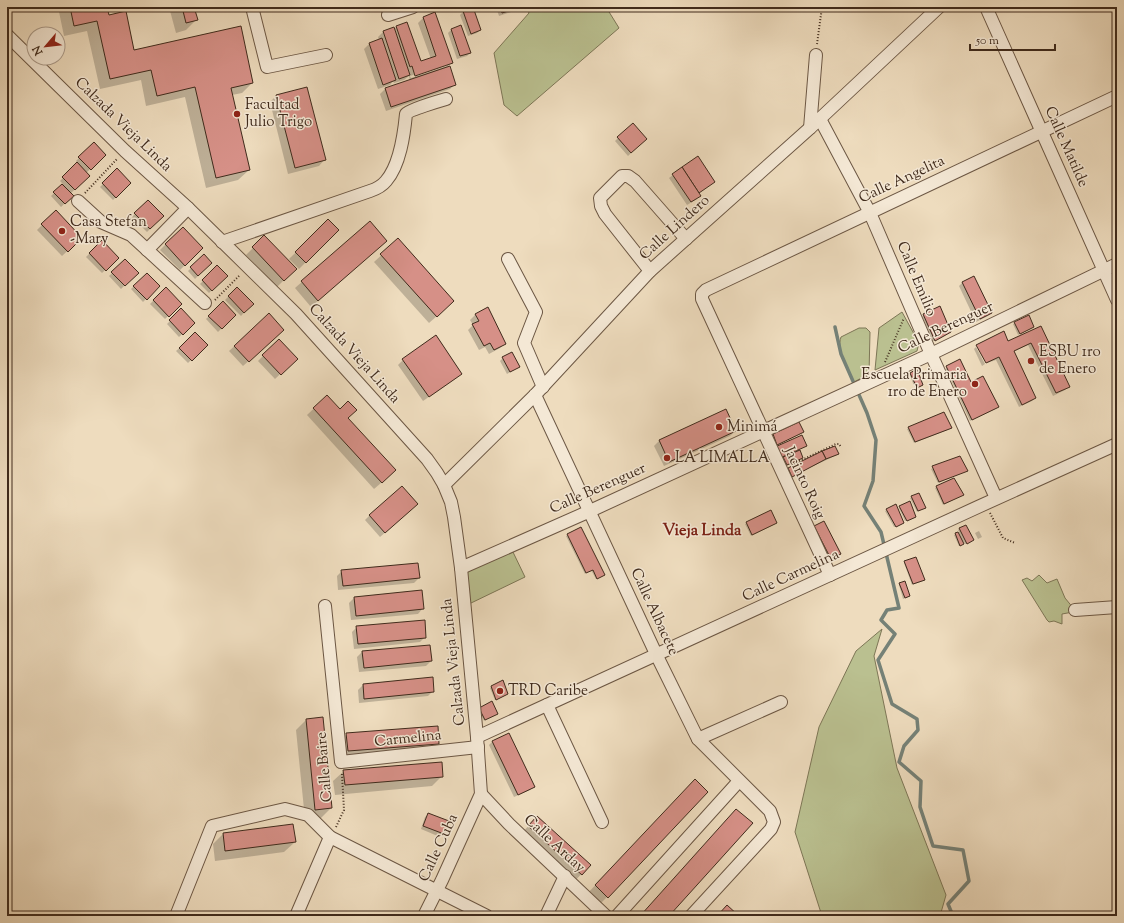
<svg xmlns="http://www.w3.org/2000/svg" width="1124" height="923" viewBox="0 0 1124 923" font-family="'Sorts Mill Goudy',serif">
	<rect width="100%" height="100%" fill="#eedcbe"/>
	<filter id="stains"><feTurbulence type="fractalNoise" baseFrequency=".005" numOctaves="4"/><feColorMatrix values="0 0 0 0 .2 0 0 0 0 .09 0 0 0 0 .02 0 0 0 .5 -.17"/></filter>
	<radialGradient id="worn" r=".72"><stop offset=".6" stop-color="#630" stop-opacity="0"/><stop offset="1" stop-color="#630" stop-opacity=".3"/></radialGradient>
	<g fill="#bac090" stroke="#7d7656">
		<path d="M527 7H606L619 28 517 116 504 105 494 53 529 13Z"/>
		<path d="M902 312 919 343 917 351 875 370 879 328Z"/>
		<path d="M859 328H866L870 332 869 374 854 382C849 369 836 351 841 337Z"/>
		<path d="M512 550 525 577 469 604 464 572Z"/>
		<path d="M1039 575 1047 583 1057 579 1065 598 1074 609 1073 612 1062 614V624L1054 621 1049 622 1047 620 1022 580 1027 578 1032 581Z"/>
		<path d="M882 629 874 656 897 768 946 895 940 916H822L795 832 819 727 856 651Z"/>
	</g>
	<g fill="#0003" fill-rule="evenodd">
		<path d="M58 7H106L108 16 134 51 252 83 242 93 232 95 249 170 238 180 206 188 185 97 146 106 141 80 100 89 87 31 64 36Z"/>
		<path d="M169 7H193L196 20 186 30 176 33Z"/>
		<path d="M379 7H406L382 15Z"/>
		<path d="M496 7H514V9L511 12 499 16Z"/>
		<path d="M897 7H904L901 10Z"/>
		<path d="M473 9 480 30 477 33 468 36 460 15 463 12Z"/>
		<path d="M435 14 452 62 445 69 455 84 450 89 386 111 380 94 385 89 410 81 409 76 404 80 394 83 393 81 390 85 378 89 364 49 369 44 379 40 378 37 383 32 394 30 396 27 406 23 420 63 431 59 418 23 423 18ZM447 64V66L411 78 410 76Z"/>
		<path d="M461 27 470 53 467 56 457 59 448 33 451 30Z"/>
		<path d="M277 95 325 159 319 166 288 174 270 102Z"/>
		<path d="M633 124 646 139 628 156 615 141Z"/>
		<path d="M94 143 105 155 86 173 89 176 70 194 72 196 61 207 51 196 63 184 60 181 78 163 76 161Z"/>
		<path d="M117 170 130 183 113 200 100 187Z"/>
		<path d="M673 175 697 199 687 205 669 178Z"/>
		<path d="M148 201 163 216 147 232 132 217Z"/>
		<path d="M56 211 81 238 62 256 37 230Z"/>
		<path d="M328 221 338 230 299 269 289 259Z"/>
		<path d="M370 222 379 247 311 307 295 288Z"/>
		<path d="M182 228 202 248 180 270 160 250Z"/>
		<path d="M264 237 295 269 277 287 246 255Z"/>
		<path d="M398 240 446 308 429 323 374 262Z"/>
		<path d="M102 241 118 258 102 273 86 257Z"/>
		<path d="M204 256 211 263 195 279 188 271Z"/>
		<path d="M125 261 137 273 121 289 109 276Z"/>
		<path d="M217 267 226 276 209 293 200 284Z"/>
		<path d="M147 274 159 286 143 302 131 289Z"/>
		<path d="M973 278 991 313 988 316 976 322 959 286 962 283Z"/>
		<path d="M166 288 181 304 165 319 150 304Z"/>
		<path d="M237 288 252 304 241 316 225 300Z"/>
		<path d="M223 303 235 315 218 332 206 319Z"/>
		<path d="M939 308 950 332 933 341 922 316Z"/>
		<path d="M487 309 505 343 500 348 489 354 485 347 479 350 468 330 473 325 470 320 475 315Z"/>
		<path d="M181 310 194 323 179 337 167 324Z"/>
		<path d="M269 315 278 335 243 366 229 351Z"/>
		<path d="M1015 323 1032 328 1018 335 1013 324Z"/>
		<path d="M1040 327 1068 387 1065 390 1053 396 1028 345 1013 352 1035 398 1032 401 1019 407 996 360 987 363 978 345 1007 343Z"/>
		<path d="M195 334 206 345 188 363 176 351Z"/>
		<path d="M976 347 985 364 982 366 974 349Z"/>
		<path d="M263 356 296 359 275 379 258 361Z"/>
		<path d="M503 358 519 367 507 374 500 361Z"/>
		<path d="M403 360 461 373 456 378 423 401 398 365Z"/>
		<path d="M947 367 970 384 997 408 970 421 946 369Z"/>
		<path d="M911 373 921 386 915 389 910 375Z"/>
		<path d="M327 396 347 418 388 477 374 489 307 415Z"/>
		<path d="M725 411 735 431 730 436 664 466 654 446 659 441Z"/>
		<path d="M799 423 802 433 776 445 772 437 773 435Z"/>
		<path d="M909 428 950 429 914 443 907 429Z"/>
		<path d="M834 447 838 454 837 455 790 477 787 470 788 469Z"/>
		<path d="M776 448 794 452 802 458 786 466Z"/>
		<path d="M960 457 966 471 938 483 931 469Z"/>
		<path d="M954 479 961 496 943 505 935 488Z"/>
		<path d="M918 494 923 509 917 512 910 498Z"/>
		<path d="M900 507 914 518 905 521 899 508Z"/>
		<path d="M412 509 380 537 365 520 370 515Z"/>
		<path d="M887 510 902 524 894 527 885 511Z"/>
		<path d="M770 511 775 524 751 536 745 524Z"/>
		<path d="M824 522 839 555 829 560 813 528Z"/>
		<path d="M966 526 972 541 965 544 964 542 959 546 954 535 959 532 958 530 959 529Z"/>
		<path d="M979 531 982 537 978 539 975 533Z"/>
		<path d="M568 535 602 576 596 579 591 570 585 574 566 536Z"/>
		<path d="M905 562 923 581 912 585 904 563Z"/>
		<path d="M342 571 419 578 414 583 338 590 337 576Z"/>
		<path d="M900 584 908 597 903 599 899 585Z"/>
		<path d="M354 598 423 608 418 614 351 620 349 603Z"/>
		<path d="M357 627 425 637 420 642 354 649 352 632Z"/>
		<path d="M362 652 431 661 426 666 359 672 357 657Z"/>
		<path d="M432 678 433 691 428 696 359 703 358 690 363 685Z"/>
		<path d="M491 687 506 695 495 700 490 688Z"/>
		<path d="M479 710 497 714 484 721Z"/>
		<path d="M322 718 331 808 321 818 305 819 296 730 306 720Z"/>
		<path d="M347 734 438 744 428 754 338 761 336 744Z"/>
		<path d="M508 734 533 786 530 790 514 797 489 745 492 742Z"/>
		<path d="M344 771 442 776 432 786 335 795 333 781Z"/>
		<path d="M685 791 607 897 597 907 585 896Z"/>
		<path d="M429 814 443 833 440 837 421 829 425 817Z"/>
		<path d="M537 817 589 866 571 885 519 836Z"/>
		<path d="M223 834 295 842 284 852 215 861 213 844Z"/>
	</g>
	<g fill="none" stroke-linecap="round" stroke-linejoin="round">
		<path stroke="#758177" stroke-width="3.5" d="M835 327 841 354 867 413 876 440 873 481 864 506 881 532 899 608 887 610 881 620 895 634 878 660 892 704 917 719 918 730 904 746 899 762 921 781 920 807 933 846 963 850 969 881 948 904 953 916"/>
	</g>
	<g fill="#d69087" stroke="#402b1c">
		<path d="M70 7H107L109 15 126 11 134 50 241 26 253 83 231 88 250 170 216 178 195 87 157 96 151 70 110 79 97 21 74 26Z"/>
		<path d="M182 7H194L198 20 186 23Z"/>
		<path d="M473 7 481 30 471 34 463 11Z"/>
		<path d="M500 7H515V9L502 13Z"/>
		<path d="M435 12 453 63 415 76 412 66 410 67 396 26 407 22 421 61 436 56 423 17Z"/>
		<path d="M461 25 471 53 460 56 451 29Z"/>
		<path d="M394 27 410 75 399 79 383 31Z"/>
		<path d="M382 38 396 80 383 85 369 43Z"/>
		<path d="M450 66 456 85 391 107 385 88Z"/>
		<path d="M307 87 326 160 295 168 276 95Z"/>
		<path d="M633 123 647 139 631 153 617 137Z"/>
		<path d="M94 142 106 155 91 170 78 157Z"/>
		<path d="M698 156 715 182 699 193 682 167Z"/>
		<path d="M77 162 90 176 75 190 62 177Z"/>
		<path d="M682 167 701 196 691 202 672 174Z"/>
		<path d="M117 168 131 183 116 198 102 183Z"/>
		<path d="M62 184 74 196 65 204 53 192Z"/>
		<path d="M148 200 164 216 150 229 134 213Z"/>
		<path d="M56 210 82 238 68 252 41 224Z"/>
		<path d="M328 219 339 230 306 263 295 252Z"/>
		<path d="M370 221 387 241 318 301 301 281Z"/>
		<path d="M183 227 203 248 185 266 165 244Z"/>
		<path d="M264 235 297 269 284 281 252 247Z"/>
		<path d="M398 238 454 301 437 317 380 254Z"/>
		<path d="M102 240 119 258 106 271 89 253Z"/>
		<path d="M204 254 212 263 198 276 190 267Z"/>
		<path d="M125 259 139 273 125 286 111 272Z"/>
		<path d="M217 265 228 276 212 291 202 280Z"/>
		<path d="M147 273 160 286 147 300 133 286Z"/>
		<path d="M974 276 992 313 980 319 962 282Z"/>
		<path d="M166 287 182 304 169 317 153 300Z"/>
		<path d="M237 287 254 304 244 313 228 296Z"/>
		<path d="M223 301 236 315 222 329 208 316Z"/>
		<path d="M940 306 951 332 935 341 923 314Z"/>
		<path d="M488 307 506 344 494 350 490 343 484 346 472 324 479 321 475 314Z"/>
		<path d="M181 308 195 323 183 335 169 320Z"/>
		<path d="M269 313 284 330 249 362 234 346Z"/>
		<path d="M1029 315 1034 327 1020 334 1014 322Z"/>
		<path d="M1041 326 1070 387 1056 393 1031 343 1014 351 1036 398 1022 405 999 357 986 363 976 345 1004 331 1008 341Z"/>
		<path d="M195 332 208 345 192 361 179 348Z"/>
		<path d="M436 335 462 374 429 397 402 359Z"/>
		<path d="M279 339 298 359 281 375 262 355Z"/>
		<path d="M512 352 520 367 510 372 502 357Z"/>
		<path d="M960 359 971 382 983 376 999 407 972 420 946 366Z"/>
		<path d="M917 369 923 385 917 388 910 373Z"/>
		<path d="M327 395 340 409 348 401 357 410 348 418 396 470 382 483 313 408Z"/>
		<path d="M726 409 736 431 669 462 659 440Z"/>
		<path d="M944 412 952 428 915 442 908 427Z"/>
		<path d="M799 422 804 432 777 445 773 434Z"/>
		<path d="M802 435 807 446 780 458 775 447Z"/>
		<path d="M835 446 839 454 826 459 822 451Z"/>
		<path d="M800 450 803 458 787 465 783 457Z"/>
		<path d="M822 451 826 459 792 477 788 468Z"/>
		<path d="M960 456 968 471 939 482 932 466Z"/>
		<path d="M954 478 964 495 944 504 936 486Z"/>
		<path d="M402 486 418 504 385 533 369 515Z"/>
		<path d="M919 493 926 508 918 511 911 496Z"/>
		<path d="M910 501 916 517 907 521 899 506Z"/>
		<path d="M896 504 904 523 896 527 886 509Z"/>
		<path d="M771 510 777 523 752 535 746 522Z"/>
		<path d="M824 521 841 554 831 559 814 526Z"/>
		<path d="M966 525 974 540 967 544 959 528Z"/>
		<path d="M581 527 605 575 597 579 593 570 586 573 567 534Z"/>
		<path d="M958 532 964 544 960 546 955 533Z"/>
		<path d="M916 557 925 580 913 584 904 561Z"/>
		<path d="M418 563 420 578 343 586 341 570Z"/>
		<path d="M905 581 910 596 905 598 899 583Z"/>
		<path d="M422 590 424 609 356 616 354 597Z"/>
		<path d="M425 620 426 638 358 644 356 626Z"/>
		<path d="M430 645 432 661 364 668 362 651Z"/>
		<path d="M433 677 434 692 364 699 363 684Z"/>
		<path d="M503 680 508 694 496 700 491 686Z"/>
		<path d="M492 701 498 714 485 720 479 708Z"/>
		<path d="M323 717 332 808 315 810 306 719Z"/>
		<path d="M438 726 439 744 348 751 346 733Z"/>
		<path d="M509 733 535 787 518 795 492 741Z"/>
		<path d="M442 762 443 777 345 785 343 770Z"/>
		<path d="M695 779 708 792 608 898 595 885Z"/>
		<path d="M736 809 753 823 669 916H640Z"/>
		<path d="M428 813 449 821 444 834 423 826Z"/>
		<path d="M537 816 591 865 582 875 528 826Z"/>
		<path d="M293 824 296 842 225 851 223 833Z"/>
		<path d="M727 905 739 916H717Z"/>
	</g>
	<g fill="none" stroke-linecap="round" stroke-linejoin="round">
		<g stroke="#6c5744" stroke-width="14">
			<g id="minor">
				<path d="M252 7 267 67 326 55"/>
				<path d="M986 7 1117 300"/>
				<path d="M388 15 413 7"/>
				<path d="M7 35 125 151 188 208 296 314 427 459 437 473 444 485 451 502 454 517 461 568 477 737 481 794 442 880 424 916"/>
				<path d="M820 119 870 213 931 354 996 498"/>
				<path d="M810 128 816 55"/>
				<path d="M78 201 101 222 131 235 205 303"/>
				<path d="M222 242 370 191C376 189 382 186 386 181 400 165 404 135 406 114 409 110 439 101 446 99"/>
				<path d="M147 250 188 208"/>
				<path d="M508 259 536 312 524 343 543 387"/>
				<path d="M650 271 605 214 601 206 600 198 622 176H628L635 181 686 239"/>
				<path d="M535 395 657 656 694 731 698 739 770 811 774 822 771 829 691 916"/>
				<path d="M444 485 535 395 650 271 810 128 939 7"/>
				<path d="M461 568 590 511 931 354 1117 264"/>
				<path d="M830 575 702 299V294L706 290 1117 96"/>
				<path d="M325 606 341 762 478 747"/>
				<path d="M1075 610 1117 607"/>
				<path d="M547 705 602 822"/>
				<path d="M477 737C691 640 903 540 1117 444"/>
				<path d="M698 739 781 702"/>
				<path d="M481 794 509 824 606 916"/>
				<path d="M176 916 212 826 285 809 308 815 330 837 487 916"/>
				<path d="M296 916 330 837"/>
				<path d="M546 916 565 876"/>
				<path d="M617 916 739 781"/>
			</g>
		</g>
		<g stroke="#402b1c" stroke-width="2" stroke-dasharray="1 2" stroke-linecap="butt">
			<path d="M817 44 822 7"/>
			<path d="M85 193 117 159"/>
			<path d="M215 300 240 275"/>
			<path d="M885 362 904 318"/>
			<path d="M791 465 836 444H839L841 447"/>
			<path d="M990 513 1003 538 1015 543"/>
			<path d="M336 827 344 810 342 774"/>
		</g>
		<use href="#minor" stroke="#f4e8d5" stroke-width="12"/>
	</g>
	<g fill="#8f2418" stroke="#f4e8d5" stroke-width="1.5">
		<circle cx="237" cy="114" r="4"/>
		<circle cx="62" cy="231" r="4"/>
		<circle cx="1031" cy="361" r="4"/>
		<circle cx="975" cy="384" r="4"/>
		<circle cx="719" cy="427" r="4"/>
		<circle cx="667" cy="458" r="4"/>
		<circle cx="500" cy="691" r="4"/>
	</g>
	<g text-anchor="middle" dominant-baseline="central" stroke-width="3" stroke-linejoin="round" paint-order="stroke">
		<g font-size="15" fill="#402b1c" stroke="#f4e8d5" text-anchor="start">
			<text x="245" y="105">Facultad<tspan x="245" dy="17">Julio Trigo</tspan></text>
			<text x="70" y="222">Casa Stefan<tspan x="70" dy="17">-Mary</tspan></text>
			<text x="1039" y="352">ESBU 1ro<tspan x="1039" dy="17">de Enero</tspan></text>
			<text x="967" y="375" text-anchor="end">Escuela Primaria<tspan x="967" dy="17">1ro de Enero</tspan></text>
			<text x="727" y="427">Minimá</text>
			<text x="675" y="458">LA LIMALLA</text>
			<text x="508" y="691">TRD Caribe</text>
		</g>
		<g font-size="15" fill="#402b1c" stroke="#f4e8d5">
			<text transform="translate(123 125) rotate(44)">Calzada Vieja Linda</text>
			<text transform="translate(1066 147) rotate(66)">Calle Matilde</text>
			<text transform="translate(902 180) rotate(-25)">Calle Angelita</text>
			<text transform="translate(675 228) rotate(-42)">Calle Lindero</text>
			<text transform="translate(916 279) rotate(67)">Calle Emilio</text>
			<text transform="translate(946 328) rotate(-25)">Calle Berenguer</text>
			<text transform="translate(354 354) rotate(48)">Calzada Vieja Linda</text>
			<text transform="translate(804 483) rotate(65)">Jacinto Roig</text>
			<text transform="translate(598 489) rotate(-24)">Calle Berenguer</text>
			<text transform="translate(791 576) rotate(-25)">Calle Carmelina</text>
			<text transform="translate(654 612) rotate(65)">Calle Albacete</text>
			<text transform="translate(454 662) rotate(-96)">Calzada Vieja Linda</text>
			<text transform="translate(408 739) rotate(-6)">Carmelina</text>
			<text transform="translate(325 767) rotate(-95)">Calle Baire</text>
			<text transform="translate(554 844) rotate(43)">Calle Arday</text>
			<text transform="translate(439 848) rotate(-65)">Calle Cuba</text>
		</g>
		<g font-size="16" font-weight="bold" fill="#7a1f14" stroke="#f4e8d5">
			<text x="702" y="531">Vieja Linda</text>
		</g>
	</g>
	<rect width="1124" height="923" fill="none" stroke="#eedcbe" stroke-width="24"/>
	<rect x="8" y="8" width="1108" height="907" fill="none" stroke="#402b1c" stroke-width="2"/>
	<rect x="12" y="12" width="1100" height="899" fill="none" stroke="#402b1c"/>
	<g transform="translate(46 46) rotate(242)"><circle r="19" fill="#f4e8d5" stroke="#ac9c8b"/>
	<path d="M0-3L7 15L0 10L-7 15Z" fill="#8f2418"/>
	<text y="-6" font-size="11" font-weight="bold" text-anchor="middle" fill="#402b1c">N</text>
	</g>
	<path d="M970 44v6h85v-6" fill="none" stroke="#402b1c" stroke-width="2"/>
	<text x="976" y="44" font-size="12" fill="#402b1c" stroke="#f4e8d5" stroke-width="3" paint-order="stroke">50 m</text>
	<rect width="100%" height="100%" filter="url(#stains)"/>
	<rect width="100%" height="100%" fill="url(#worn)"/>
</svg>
